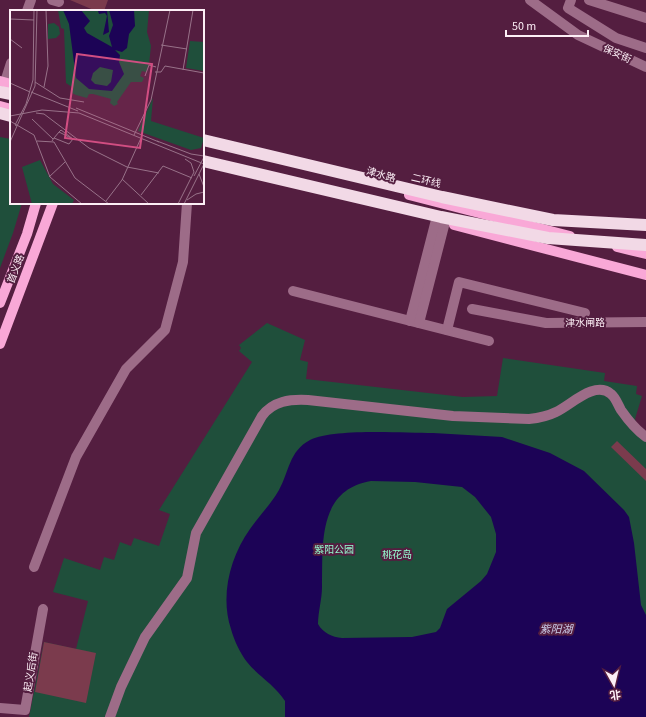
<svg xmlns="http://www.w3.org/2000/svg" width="646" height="717" viewBox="0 0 646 717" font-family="'Source Sans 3','Noto Sans SC',sans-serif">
	<rect width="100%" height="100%" fill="#541e40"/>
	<g fill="#1f4f3b">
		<path d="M0 137 11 139V203H22L13 233 0 268Z"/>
		<path d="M267 323 305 340 300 360 308 362 306 379 463 397 497 396 503 358 605 373 604 381 637 386 636 394 642 396 635 419 636 423 646 433V717H29L44 642 76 649 88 601 53 592 64 558 100 570 104 557 114 560 120 542 131 546 134 538 159 546 170 514 159 510 252 362 239 351 241 348 239 345Z"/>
	</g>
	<path fill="#1c0356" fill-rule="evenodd" d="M433 433 502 437 550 453 584 471 624 510 629 517 634 543 641 605 646 615V717H285V701C275 685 258 676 247 662 240 653 234 640 231 629 220 596 230 557 250 529 259 516 271 504 279 490 289 472 289 451 310 440 335 428 403 433 433 433ZM371 481 415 482 462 487 475 497 491 517 496 534V552L487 574 481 581 447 609 440 628 436 632 412 637 342 638C332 637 323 633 318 624 318 612 322 599 322 587 323 545 317 490 371 481Z"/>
	<g fill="#7b3b4d">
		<path d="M70 0H108L104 11H96Z"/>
		<path d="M617 441 646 469V481L611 447Z"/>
		<path d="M44 642 96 653 86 703 35 692Z"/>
	</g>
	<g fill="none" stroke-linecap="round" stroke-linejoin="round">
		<g stroke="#9d6c88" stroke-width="10">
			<path d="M52 0 59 2"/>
			<path d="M530 0 578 35 646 67"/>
			<path d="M571 0 568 8 616 38 646 48"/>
			<path d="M589 0 646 18"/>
			<path d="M27 11 31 0"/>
			<path d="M5 82 11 63"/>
			<path d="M293 291 489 341"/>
			<path d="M472 309 546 323 646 322"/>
			<path d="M410 321 436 220"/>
			<path d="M419 323 445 222"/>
			<path d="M447 330 459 282 585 313"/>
			<path d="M34 567 76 457 126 369 165 330 183 262 187 203"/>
			<path d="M0 708 25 710 43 609"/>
			<path d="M110 717 121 687 145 637 187 578 196 533 262 416C273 401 290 399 308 400L453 416 529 419C539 418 548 416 556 412 571 405 595 380 611 394 616 398 618 405 621 410 628 420 636 430 646 437"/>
		</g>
		<g stroke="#f9a8d7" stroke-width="10">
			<path d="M0 81 11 84"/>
			<path d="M0 106 11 109"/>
			<path d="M409 195 570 236"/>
			<path d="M454 225 646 275"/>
			<path d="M617 247 646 254"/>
			<path d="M0 303 27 234 36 203"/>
			<path d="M0 344 53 203"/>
		</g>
		<g stroke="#f2d9e6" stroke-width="12">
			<path d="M0 92 11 94"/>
			<path d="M0 113 11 116"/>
		</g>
		<g stroke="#f2d9e6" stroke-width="12">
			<path d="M203 140 442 197 553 220 646 225"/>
			<path d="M203 161 441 217 548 238 646 245"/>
		</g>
	</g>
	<g text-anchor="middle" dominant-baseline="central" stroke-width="4" stroke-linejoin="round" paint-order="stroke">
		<g font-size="10" fill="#fdeff6" stroke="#541e40">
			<text transform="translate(617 54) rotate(25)">保安街</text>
			<text transform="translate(381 175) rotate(16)">津水路</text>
			<text transform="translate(426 181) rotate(13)">二环线</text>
			<text transform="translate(16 269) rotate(-69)">首义路</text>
			<text x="585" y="323">津水闸路</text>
			<text transform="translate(31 672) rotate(-81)">起义后街</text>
		</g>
		<g font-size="10" fill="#95fccf" stroke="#541e40">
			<text x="334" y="550">紫阳公园</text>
			<text x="397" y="555">桃花岛</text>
		</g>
		<g font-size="11" font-style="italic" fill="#cdceea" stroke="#541e40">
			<text x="556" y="629">紫阳湖</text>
		</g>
	</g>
	<g transform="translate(10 10)">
		<rect width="194" height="194" fill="#541e40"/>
		<path d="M48 0H139L137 22 141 36 139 54 136 62 132 61 130 66 134 68 132 72H121L107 92 108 94 104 96 100 93 101 89 83 84H79L77 88 66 85 62 83V77L56 73 54 19 51 18ZM44 13 49 17 50 24 46 28 38 29V14ZM180 31 194 32V61L176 58ZM143 88 141 111 194 128 191 138 181 140 128 121ZM30 150 43 174 64 190 62 194H22L12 157Z" fill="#1f4f3b"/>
		<path d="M53 0H71L80 11 74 18 77 23 102 37 99 26 103 15 99 0H124L125 16 119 24 117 38 112 42 105 40 110 45 109 52 114 64 102 81 79 79 66 68 59 14ZM90 57 103 60 101 72 97 76 85 74 81 70 83 63ZM97 0 99 22 93 25 97 6 95 3 89 4 88 1Z" fill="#1c0356" fill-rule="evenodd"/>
		<path fill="none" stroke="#987289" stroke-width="1" d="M24 0 23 70 16 94 5 115 7 116 25 76 27 0M0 9 24 10M0 29 12 38M151 35 177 39M173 60 183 0M145 62H151L155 56 194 63M135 66 139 55 146 57M25 72 50 88 74 92M0 73 20 82M34 77 38 56 36 0M21 82 68 101M66 98 149 132M26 103 34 104 79 138 117 157 149 163M0 106 32 100 69 103 194 154M22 109 43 129M0 111 24 125 40 167 72 194M49 122 51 120 63 129M124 125 141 90 160 0M27 131 44 132 65 168 99 194M42 131 44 128 59 134 63 129 49 122 44 128M147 131 181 144 194 146M0 132 7 116M189 164 194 177M184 166 194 147M39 167 55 152M112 169 139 194M131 185 153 156 182 168M177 190 186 184 194 182M96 191 112 170 131 128M168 194 184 162 181 153 175 149M174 194 194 154"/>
		<path fill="#d14e82" fill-opacity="0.15" stroke="#d14e82" stroke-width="2" d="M67 44 142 54 130 138 55 128Z"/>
		<rect width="194" height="194" fill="none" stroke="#fdeff6" stroke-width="2"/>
	</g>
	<g transform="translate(614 685) rotate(172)" stroke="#541e40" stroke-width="3" paint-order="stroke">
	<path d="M0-3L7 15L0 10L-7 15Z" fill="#fdeff6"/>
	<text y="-6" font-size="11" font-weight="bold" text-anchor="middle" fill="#fdeff6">北</text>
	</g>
	<path d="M506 30v6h82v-6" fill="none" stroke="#fdeff6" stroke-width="2"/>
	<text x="512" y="30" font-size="12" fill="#fdeff6" stroke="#541e40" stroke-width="3" paint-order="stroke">50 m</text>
</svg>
